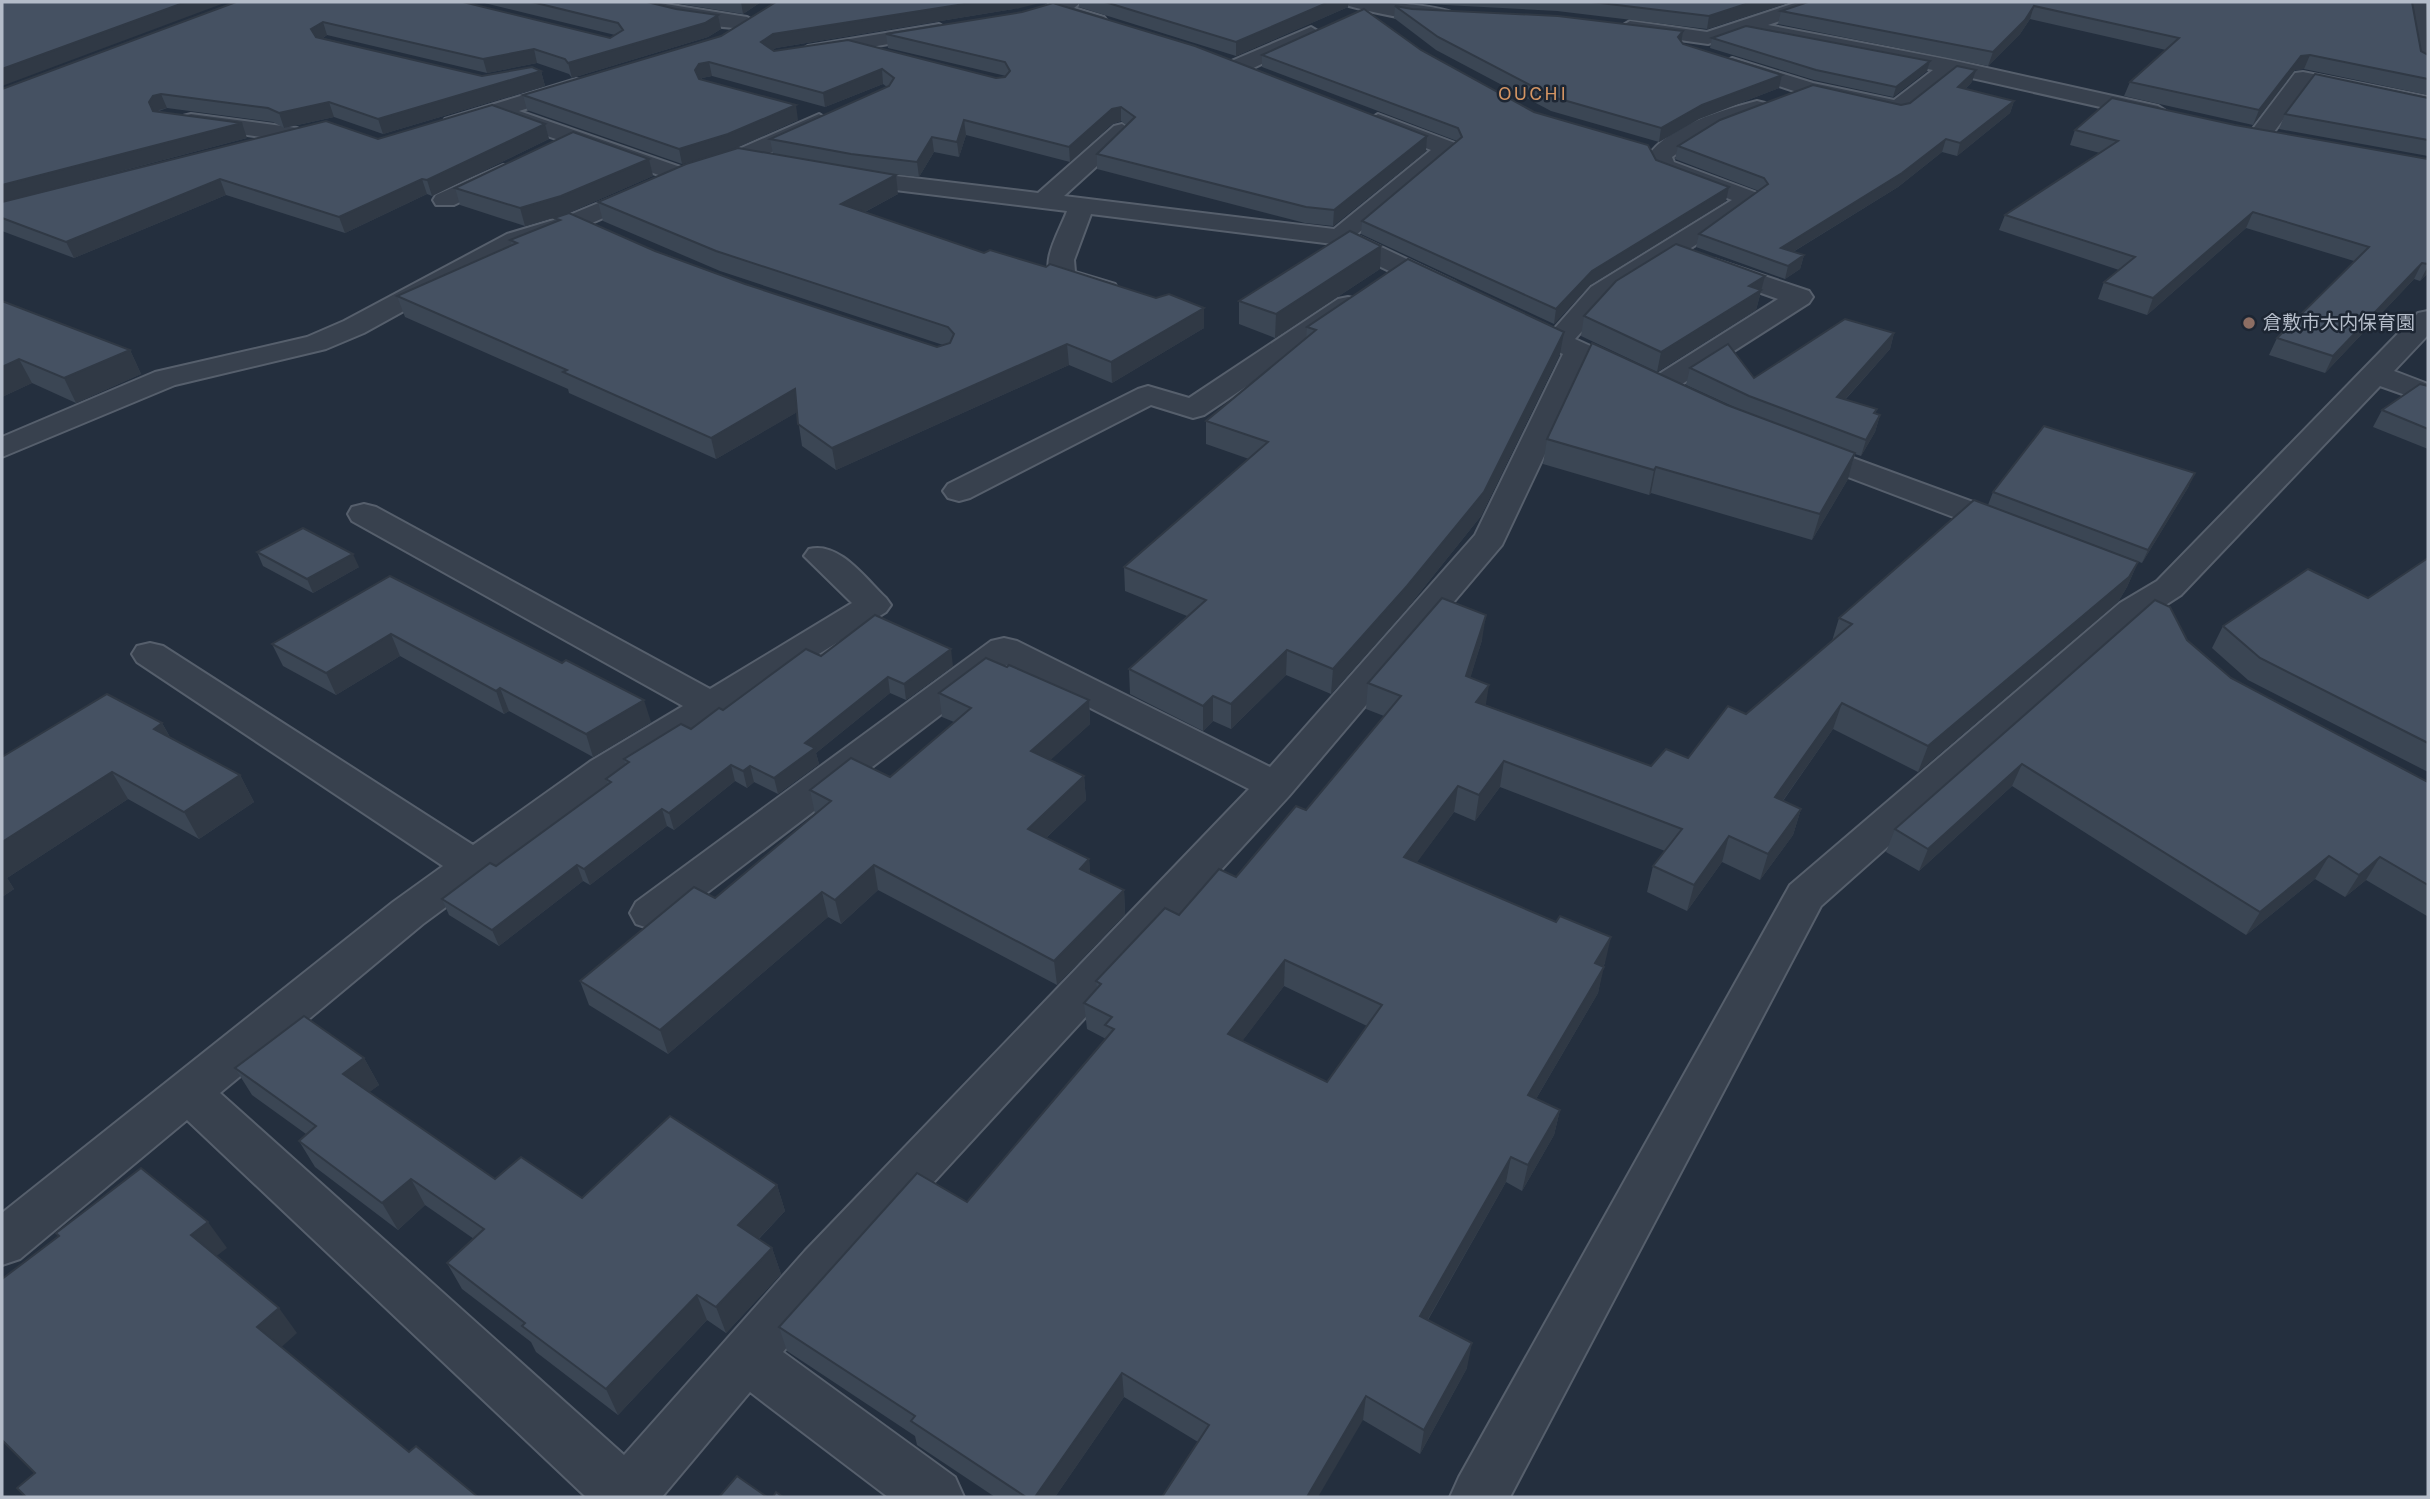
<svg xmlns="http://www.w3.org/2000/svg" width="2430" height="1499" viewBox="0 0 2430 1499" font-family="Karla,'Noto Sans JP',sans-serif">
	<rect width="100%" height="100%" fill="#242f3e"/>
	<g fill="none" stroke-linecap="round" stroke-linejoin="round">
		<g stroke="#565f6c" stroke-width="4">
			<g id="street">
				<path d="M620 2H653L747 17 757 23C745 39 644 11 623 6Z"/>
				<path d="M1053 2H1081L1074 8 1104 17 1107 21 1097 27 1047 12 1044 8Z"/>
				<path d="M1346 2C1365 1 1448 4 1458 16 1446 31 1368 11 1349 6Z"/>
				<path d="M1798 2H1827L1824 6 1768 25 1951 60 2158 106 2169 113 2158 120 1954 74 1906 113 1898 115 1800 93 1725 68 1721 64 1732 58 1813 83 1894 100 1933 70 1744 33 1708 44 1630 33 1620 27 1630 21 1707 32Z"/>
				<path d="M2406 2H2426L2428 71 2417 65Z"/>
				<path d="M939 24 949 30 946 34 808 58 798 52 808 46Z"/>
				<path d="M1311 27 1321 33 1318 37 1245 72H1229L1226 67 1229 62Z"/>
				<path d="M2303 72 2428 97V111L2308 86 2268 140H2252L2249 135 2252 130 2295 73Z"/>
				<path d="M576 79 584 81 587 86 584 91 519 111 689 170 693 175 689 180H673L496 118 453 131 442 124 445 119Z"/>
				<path d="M1757 101 1765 103 1768 108 1765 113 1700 138 1672 157 1674 162 1760 194 1763 199 1760 204 1611 299 1575 339 1643 370 1648 376 1643 382C1623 387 1605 374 1587 365L1502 545 1289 796 841 1283 783 1352 955 1477 964 1497H888L750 1392 662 1497H586L187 1120 20 1259 2 1265V1213L393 902 443 866 137 662 132 654 137 646 150 643 163 646 473 845 591 761 683 706 352 521 348 514 352 507 364 504 376 507 710 689 852 603 804 556 809 549C839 541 865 578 886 598L891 605 886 612 619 779 423 924 220 1093 624 1455 805 1251 1249 789 1006 665 666 924 651 929 636 924 630 913 636 902 991 641 1004 638 1017 641 1270 767 1475 535 1563 354 1506 328 1502 322 1506 316H1526L1554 329 1591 287 1732 200 1655 171 1648 156C1670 125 1722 110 1757 101Z"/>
				<path d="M191 114 297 128 308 135 297 142 183 126 180 121 183 116Z"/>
				<path d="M819 114 830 121 827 126C798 139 723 180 695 173L691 168 695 163 732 152Z"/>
				<path d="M1378 114 1455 143 1459 148 1356 235 1455 282 1459 288 1455 294H1437L1333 244 1091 214 1074 260 1075 272 1115 284 1118 290 1115 296 1105 298 1053 282C1039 262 1060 231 1067 211L846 184 838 182 834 177 838 172 846 170 1038 193 1114 126 1122 124 1133 131 1130 136 1064 196 1334 229 1431 150 1370 126 1367 121Z"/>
				<path d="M503 165 511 167 515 172 511 177 454 205H436L433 200 436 195Z"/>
				<path d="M647 183 656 185 659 190 656 195 585 226 525 244 364 333 326 349 175 385 2 457V437L155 372 307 337 344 321 507 234 567 216Z"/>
				<path d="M1714 259 1809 291 1813 297 1809 303 1668 393 1658 396 1648 393 1643 387 1648 381 1778 299 1705 273 1701 267 1705 261Z"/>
				<path d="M1348 297 1358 299 1362 305 1358 311 1204 415 1193 418 1151 405 970 498 959 501 948 498 943 491 948 484 1138 389 1148 386 1189 398 1338 299Z"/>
				<path d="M2428 311V335L2394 371 2428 384V403L2380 386 2181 595 2144 619 1821 906 1510 1497H1450L1459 1477 1790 885 2120 603 2157 581 2418 313Z"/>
				<path d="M1801 439 2025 521 2029 528 2025 535 2013 538 2001 535 1790 455 1786 448 1790 441Z"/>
			</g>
		</g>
		<use href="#street" fill="#38414e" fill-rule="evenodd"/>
	</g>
	<g fill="#3b4654" fill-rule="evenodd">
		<path d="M236 2 610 38 615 35 480 2H647L676 9 718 15 721 29 708 37 572 78 569 74 537 63 487 73 327 35 323 38 482 76 541 71 545 86 383 134 334 117 284 128 273 122 167 108 159 111 247 138 34 194 378 139 545 124 549 139 432 196 427 194 345 233 226 195 74 258 2 231V89Z"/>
		<path d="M668 2H761L743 14Z"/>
		<path d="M1079 2H1349L1348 7 1236 56 1079 7Z"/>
		<path d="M1388 2H1790L1707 29 1557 11Z"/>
		<path d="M1808 2H2412L2421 51 2428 55V95L2304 69 2295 70 2253 125 2124 96 2130 82 2166 50 2030 19 2020 34 1988 66 1778 24 1781 11Z"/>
		<path d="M1395 6 1412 9 1683 31 1681 42 1683 44 1782 75 1779 88 1699 119 1659 142 1551 111 1436 50 1394 18Z"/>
		<path d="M1020 8 776 48 773 50 996 78 1006 76 888 48 886 34 1426 151 1333 226 1305 223 1097 169V154L1126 125 1121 121 1112 124 1070 162 966 135 959 157 934 152 919 177 881 173 898 194 865 212 984 253 1156 298 1204 308V328L1112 383 1069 365 836 470 802 446 797 412 716 459 569 393 568 389 405 317 397 296 512 245 510 240 555 222 554 218 655 251 745 284 937 347 943 345 720 271 603 221 598 202 773 154 770 139 887 87 883 84 825 107 712 76 702 78V80L798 120 731 150 682 164 527 110 523 95 721 36Z"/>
		<path d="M1712 38 1930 61 1927 71 1893 97 1814 80 1710 48Z"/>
		<path d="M1421 50 1534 112 1656 160 1726 201 1590 285 1554 324 1361 234 1362 221 1457 141 1262 67V55Z"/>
		<path d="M1972 82 1965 89 2014 101 2010 113 1957 156 1942 152 1898 187 1793 252 1804 255 1800 269 1785 279 1696 247 1699 234 1759 191 1675 159 1678 146 1910 103Z"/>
		<path d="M2428 98V156L2279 129 2285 114Z"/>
		<path d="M2235 125 2428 159V273L2420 281 2414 279 2325 373 2269 355 2277 338 2354 261 2246 228 2147 315 2098 299 2104 282 2119 270 1999 230 2005 215 2100 153 2070 145 2075 130Z"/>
		<path d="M649 159 653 176 566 214 525 226 460 205 455 188Z"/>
		<path d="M1380 269 1275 338 1239 324V301Z"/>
		<path d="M1760 295 1756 310 1657 372 1581 336 1584 316Z"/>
		<path d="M2 301 130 350 141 374 76 403 32 383 2 397Z"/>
		<path d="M1307 327 1560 354 1481 516 1405 611 1331 694 1286 675 1231 729 1213 721 1203 731 1130 694 1129 669 1187 616 1125 591 1124 567 1249 459 1206 444V421L1306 339Z"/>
		<path d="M1894 333 1890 349 1845 400 1877 409 1875 414 1880 415 1875 432 1861 456 1855 454 1848 479 1812 540 1651 493 1649 495 1543 464 1547 439 1734 407 1686 385 1690 368 1754 378Z"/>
		<path d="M2428 386V449L2373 427 2382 410Z"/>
		<path d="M2189 486 2142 563 1988 505 1993 492Z"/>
		<path d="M257 552 359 567 313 593 263 566Z"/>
		<path d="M2428 558V772L2248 680 2212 648 2223 626 2368 598Z"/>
		<path d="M2138 562 2127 587 2118 602 1918 772 1833 729 1783 801 1801 809 1793 835 1760 880 1722 862 1687 911 1647 892 1653 866 1665 851 1500 787 1475 821 1454 812 1416 863 1605 963 1603 967 1598 993 1536 1099 1560 1110 1554 1135 1522 1191 1506 1182 1428 1320 1467 1368 1420 1454 1363 1420 1198 1442 1124 1397 1055 1497H995L917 1445 915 1436 787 1351 779 1327 967 1202 1106 1039 1087 1029 1084 1003 1097 989 1096 981 1179 915 1236 877 1306 810 1384 716 1366 709 1368 683 1482 640 1470 678 1486 705 1651 766 1688 758 1746 714 1832 641 1839 618ZM1284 986 1367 1026 1327 1082 1242 1041Z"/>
		<path d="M390 576 651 722 593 757 509 711 504 714 400 656 336 695 283 666 272 644Z"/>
		<path d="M2187 640 2231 678 2428 782V915L2427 916 2366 880 2345 897 2315 879 2246 935 2012 786 1919 871 1886 852 1895 829Z"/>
		<path d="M821 656 953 666 906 700 890 693 816 753 819 764 778 794 754 782 747 788 735 781 674 830 667 826 590 885 583 881 499 946 449 915 442 899 496 866 608 784 606 779 625 765 624 759 691 729Z"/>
		<path d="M1007 667 1089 700 1090 724 1050 760 1084 776 1086 800 1046 838 1089 859 1090 874 1124 890 1125 914 1057 985 878 890 841 924 828 917 668 1054 589 1005 580 981 715 898 815 814 810 790 890 777 954 722 942 717 939 693Z"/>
		<path d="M162 723 170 737 240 775 254 802 199 839 128 799 7 878 14 889 2 897V757Z"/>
		<path d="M364 1058 379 1085 369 1092 495 1179 582 1198 777 1185 785 1211 759 1239 772 1248 781 1274 726 1333 707 1320 618 1415 536 1352 531 1342 462 1289 447 1263 474 1239 425 1205 398 1230 315 1167 299 1141 306 1134 252 1095 235 1068Z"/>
	</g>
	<g fill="#303945">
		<path d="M186 2H227L2 86V69Z"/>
		<path d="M741 2H761L743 14Z"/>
		<path d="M977 2H1044L1020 8 776 48 764 56 761 42 773 34Z"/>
		<path d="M1329 2H1349L1348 7 1236 56V42Z"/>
		<path d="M1752 2H1790L1707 29 1709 16Z"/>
		<path d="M2034 6 2030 19 2020 34 1988 66 1993 52Z"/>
		<path d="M718 15 721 29 708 37 572 78 568 63Z"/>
		<path d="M323 22 327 35 316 42 311 29Z"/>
		<path d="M1683 31 1681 44 1678 37Z"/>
		<path d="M534 49 537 63 487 73 483 59Z"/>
		<path d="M2310 55 2304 69 2295 70 2253 125 2259 110 2301 56Z"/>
		<path d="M1930 61 1927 71 1893 97 1896 87Z"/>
		<path d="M709 62 712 76 702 78 698 85 695 70 699 64Z"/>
		<path d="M882 69 883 84 825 107 823 93Z"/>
		<path d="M1976 70 1972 82 1954 99 1958 87Z"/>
		<path d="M541 71 545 86 383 134 378 119Z"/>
		<path d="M1782 75 1779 88 1699 119 1659 142 1661 128 1702 105Z"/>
		<path d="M161 94 167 108 159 110 155 117 149 102 153 96Z"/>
		<path d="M2014 101 2010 113 1957 156 1960 143Z"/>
		<path d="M329 102 334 117 284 128 279 113Z"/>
		<path d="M796 105 798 120 731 150 682 164 679 149Z"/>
		<path d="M1121 107V121L1112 124 1070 162 1069 147 1112 109Z"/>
		<path d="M964 120 966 135 959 157 957 142Z"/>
		<path d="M242 123 247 138 2 202V185Z"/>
		<path d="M545 124 549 139 432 196 427 180Z"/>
		<path d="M1427 136 1426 151 1333 226 1334 210Z"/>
		<path d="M932 137 934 152 919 177 917 162Z"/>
		<path d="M1946 139 1942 152 1898 187 1778 261 1781 248Z"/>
		<path d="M649 159 653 176 566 214 525 226 520 208Z"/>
		<path d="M896 175 898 194 844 223 841 204Z"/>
		<path d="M220 179 226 195 74 258 66 242Z"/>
		<path d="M422 179 427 194 345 233 339 217Z"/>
		<path d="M1729 187 1726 201 1590 285 1554 324 1556 309 1592 271Z"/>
		<path d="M2253 212 2246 228 2147 315 2153 298Z"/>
		<path d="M1381 246 1380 269 1275 338 1276 314Z"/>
		<path d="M1804 255 1800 269 1785 279 1788 266Z"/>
		<path d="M2422 263 2414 279 2325 373 2333 356Z"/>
		<path d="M2428 266V273L2420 281Z"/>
		<path d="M1765 276 1756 310 1657 372 1661 352 1749 286Z"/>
		<path d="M1204 308V328L1112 383 1111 362Z"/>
		<path d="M1564 332 1560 354 1481 516 1405 611 1331 694 1333 669Z"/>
		<path d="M1894 333 1890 349 1832 414 1837 397Z"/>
		<path d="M1067 344 1069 365 836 470 832 448Z"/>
		<path d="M130 350 141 374 76 403 64 378Z"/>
		<path d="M19 359 32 383 2 397V367Z"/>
		<path d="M795 389 799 411 716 459 711 438Z"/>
		<path d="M1880 415 1875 432 1861 456 1866 440Z"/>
		<path d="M1855 453 1848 479 1812 540 1820 514Z"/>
		<path d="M1656 467 1651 493 1649 495 1654 470Z"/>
		<path d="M2195 473 2189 486 2142 563 2148 550Z"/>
		<path d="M353 554 359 567 313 593 307 579Z"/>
		<path d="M2138 562 2127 587 2118 602 1918 772 1928 746Z"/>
		<path d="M1486 615 1482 640 1463 702 1466 676Z"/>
		<path d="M391 634 400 656 336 695 326 673Z"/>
		<path d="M951 649 953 666 906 700 904 684Z"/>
		<path d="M1287 650 1286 675 1231 729V704Z"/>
		<path d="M888 677 890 693 816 753 819 764 778 794 774 778 805 743Z"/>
		<path d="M1489 685 1485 710 1476 702Z"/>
		<path d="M500 688 509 711 504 714 496 691Z"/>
		<path d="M1213 696V721L1203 731V706Z"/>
		<path d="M644 700 651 722 593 757 586 734Z"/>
		<path d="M1089 700 1090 724 1034 775 1031 751Z"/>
		<path d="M1842 703 1833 729 1767 823 1775 797Z"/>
		<path d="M162 723 177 750 154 729Z"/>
		<path d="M1504 761 1500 787 1475 821 1479 795Z"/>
		<path d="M2022 764 2012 786 1919 871 1928 849Z"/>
		<path d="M731 765 735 781 674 830 669 813Z"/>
		<path d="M750 766 754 782 747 788 743 771Z"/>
		<path d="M112 772 128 799 7 878 14 889 2 897V842Z"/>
		<path d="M240 775 254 802 199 839 184 812Z"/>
		<path d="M1084 776 1086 800 1030 853 1028 829Z"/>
		<path d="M1458 786 1454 812 1401 884 1404 857Z"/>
		<path d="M662 809 667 826 590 885 584 869Z"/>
		<path d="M1801 809 1793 835 1760 880 1768 854Z"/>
		<path d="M1729 836 1722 862 1687 911 1694 885Z"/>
		<path d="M2329 856 2315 879 2246 935 2260 912Z"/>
		<path d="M2380 857 2366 880 2345 897 2359 875Z"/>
		<path d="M1089 859 1091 883 1080 869Z"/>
		<path d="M577 865 583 881 499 946 492 930Z"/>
		<path d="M874 865 878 890 841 924 835 900Z"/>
		<path d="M1124 890 1125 914 1057 985 1054 961Z"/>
		<path d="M822 892 828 917 668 1054 660 1030Z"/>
		<path d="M1611 937 1605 963 1589 989 1595 963Z"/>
		<path d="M1285 960 1284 986 1228 1060V1034Z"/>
		<path d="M1604 967 1598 993 1523 1121 1528 1095Z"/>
		<path d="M364 1058 379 1085 358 1101 343 1074Z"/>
		<path d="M1560 1110 1554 1135 1522 1191 1528 1165Z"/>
		<path d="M1511 1157 1506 1182 1416 1340 1420 1316Z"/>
		<path d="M411 1179 425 1205 398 1230 382 1203Z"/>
		<path d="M777 1185 785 1211 747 1251 738 1225Z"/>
		<path d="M208 1222 227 1248 210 1261 191 1235Z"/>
		<path d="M772 1248 781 1274 726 1333 716 1307Z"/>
		<path d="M697 1295 707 1320 618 1415 606 1389Z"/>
		<path d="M279 1308 297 1333 276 1352 257 1327Z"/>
		<path d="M1472 1343 1467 1368 1420 1454 1424 1430Z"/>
		<path d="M1122 1373 1124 1397 1055 1497H1035Z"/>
		<path d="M1366 1396 1363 1420 1318 1497H1307Z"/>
	</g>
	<g fill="#455162" stroke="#303945" stroke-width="2" fill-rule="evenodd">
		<path d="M2 2H186L2 69Z"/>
		<path d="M236 2H463L610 38 623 30 618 23 532 2H647L676 9 718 15 705 23 568 63 565 59 534 49 483 59 323 22 311 29 316 37 482 76 532 67 541 71 378 119 329 102 279 113 268 108 161 94 153 96 149 102 153 111 242 123 2 185V89Z"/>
		<path d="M776 2H977L773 34 761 42 774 51 848 40 996 78 1005 77 1010 71 1005 62 886 34 1022 12 1053 3 1195 46 1427 136 1334 210 1306 207 1097 154 1135 117 1121 107 1112 109 1069 147 964 120 957 142 932 137 917 162 851 154 770 139 889 86 894 78 882 69 823 93 709 62 699 64 695 70 699 79 796 105 728 134 679 149 523 95 721 36Z"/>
		<path d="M1105 2H1329L1236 42Z"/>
		<path d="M1592 2H1752L1709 16Z"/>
		<path d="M1808 2H2412L2421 51 2428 55V79L2310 55 2301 56 2259 110 2130 82 2179 38 2034 6 2025 20 1993 52 1781 11Z"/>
		<path d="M1395 6 1412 9 1558 16 1683 31 1678 37 1683 44 1782 75 1702 105 1661 128 1553 97 1438 37Z"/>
		<path d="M1364 9 1421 50 1534 112 1648 145 1656 160 1729 187 1592 271 1556 309 1362 221 1462 137 1458 128 1262 55Z"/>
		<path d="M1746 26 1930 61 1896 87 1816 70 1712 38Z"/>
		<path d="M1957 66 1976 70 1958 87 2014 101 1960 143 1946 139 1902 173 1781 248 1804 255 1788 266 1699 234 1768 184 1764 178 1678 146 1720 120 1813 85 1901 105 1910 103Z"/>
		<path d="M2315 74 2428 98V140L2285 114Z"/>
		<path d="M2112 98 2235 125 2428 159V264L2422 263 2333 356 2277 338 2369 247 2253 212 2153 298 2104 282 2135 257 2005 215 2118 141 2075 130Z"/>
		<path d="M492 105 545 124 427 180 422 179 339 217 220 179 66 242 2 218V202L326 121 378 139Z"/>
		<path d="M573 132 649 159 561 196 520 208 455 188Z"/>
		<path d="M738 148 896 175 841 204 984 253 990 250 1046 267 1050 264 1156 298 1169 294 1204 308 1111 362 1067 344 832 448 798 424 795 389 711 438 563 372 567 370 397 296 517 243 510 240 560 220 554 218 569 213 655 251 745 284 937 347 950 343 954 334 948 327 716 251 598 202 686 164Z"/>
		<path d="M1350 231 1381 246 1276 314 1239 301Z"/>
		<path d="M1676 244 1765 276 1749 286 1761 290 1661 352 1584 316 1616 281Z"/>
		<path d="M1408 259 1564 332 1484 492 1407 586 1333 669 1287 650 1231 704 1213 696 1203 706 1129 669 1206 600 1124 567 1268 442 1206 421 1316 330 1307 327Z"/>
		<path d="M2 301 130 350 64 378 19 359 2 367Z"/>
		<path d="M1845 319 1894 333 1837 397 1877 409 1874 413 1880 415 1866 440 1749 396 1690 368 1728 344 1754 378Z"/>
		<path d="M1592 343 1727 405 1855 453 1820 514 1656 467 1654 470 1547 439Z"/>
		<path d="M2420 384 2428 386V429L2382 410Z"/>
		<path d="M2044 426 2195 473 2148 550 1993 492Z"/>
		<path d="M1974 500 2138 562 2129 577 1928 746 1842 703 1775 797 1801 809 1768 854 1729 836 1694 885 1653 866 1682 829 1504 761 1479 795 1458 786 1404 857 1556 922 1560 916 1611 937 1595 963 1604 967 1528 1095 1560 1110 1528 1165 1511 1157 1420 1316 1472 1343 1424 1430 1366 1396 1307 1497H1162L1209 1425 1122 1373 1035 1497H1026L911 1421 915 1416 779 1327 917 1173 967 1202 1114 1029 1105 1025 1112 1017 1084 1003 1101 984 1096 981 1165 908 1179 915 1219 869 1236 877 1296 806 1306 810 1401 696 1368 683 1442 598 1486 615 1466 676 1489 685 1476 702 1651 766 1666 749 1688 758 1728 706 1746 714 1852 624 1839 618ZM1285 960 1382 1005 1327 1082 1228 1034Z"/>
		<path d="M303 528 353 554 307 579 257 552Z"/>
		<path d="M2428 558V743L2260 658 2223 626 2308 569 2368 598Z"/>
		<path d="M390 576 562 663 566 660 644 700 586 734 500 688 496 691 391 634 326 673 272 644Z"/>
		<path d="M2155 600 2170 607 2187 640 2231 678 2428 782V885L2380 857 2359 875 2329 856 2260 912 2022 764 1928 849 1895 829Z"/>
		<path d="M875 615 951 649 904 684 888 677 805 743 815 748 774 778 750 766 743 771 731 765 669 813 662 809 584 869 577 865 492 930 442 899 490 863 496 866 611 782 606 779 629 762 624 759 681 724 691 729 719 708 723 710 806 649 821 656Z"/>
		<path d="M986 658 1007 667 1009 665 1089 700 1031 751 1084 776 1028 829 1089 859 1080 869 1124 890 1054 961 874 865 835 900 822 892 660 1030 580 981 694 887 715 898 831 801 810 790 851 758 890 777 971 708 939 693Z"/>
		<path d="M107 694 162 723 154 729 240 775 184 812 112 772 2 842V757Z"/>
		<path d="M304 1016 364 1058 343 1074 495 1179 521 1157 582 1198 670 1116 777 1185 738 1225 772 1248 716 1307 697 1295 606 1389 522 1326 525 1323 447 1263 484 1229 411 1179 382 1203 299 1141 316 1126 235 1068Z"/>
		<path d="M141 1168 208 1222 191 1235 279 1308 257 1327 409 1452 416 1446 478 1497H26L17 1488 35 1473 2 1440V1279L59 1236 56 1233Z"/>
		<path d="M737 1476 767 1497H719Z"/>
		<path d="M776 1492 783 1497H773Z"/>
	</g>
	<circle fill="#8d6e63" stroke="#1d2633" stroke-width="2.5" cx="2249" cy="323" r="7"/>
	<g text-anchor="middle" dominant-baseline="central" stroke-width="5" stroke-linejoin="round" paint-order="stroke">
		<g font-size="19" fill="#b4bcc9" stroke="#1d2633" text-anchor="start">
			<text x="2263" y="323">倉敷市大内保育園</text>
		</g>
		<g font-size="21" letter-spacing="2" fill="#d59563" stroke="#1d2633">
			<text x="1533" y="93">OUCHI</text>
		</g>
	</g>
	<rect width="2430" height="1499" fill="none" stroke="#b4bcc9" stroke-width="7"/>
</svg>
